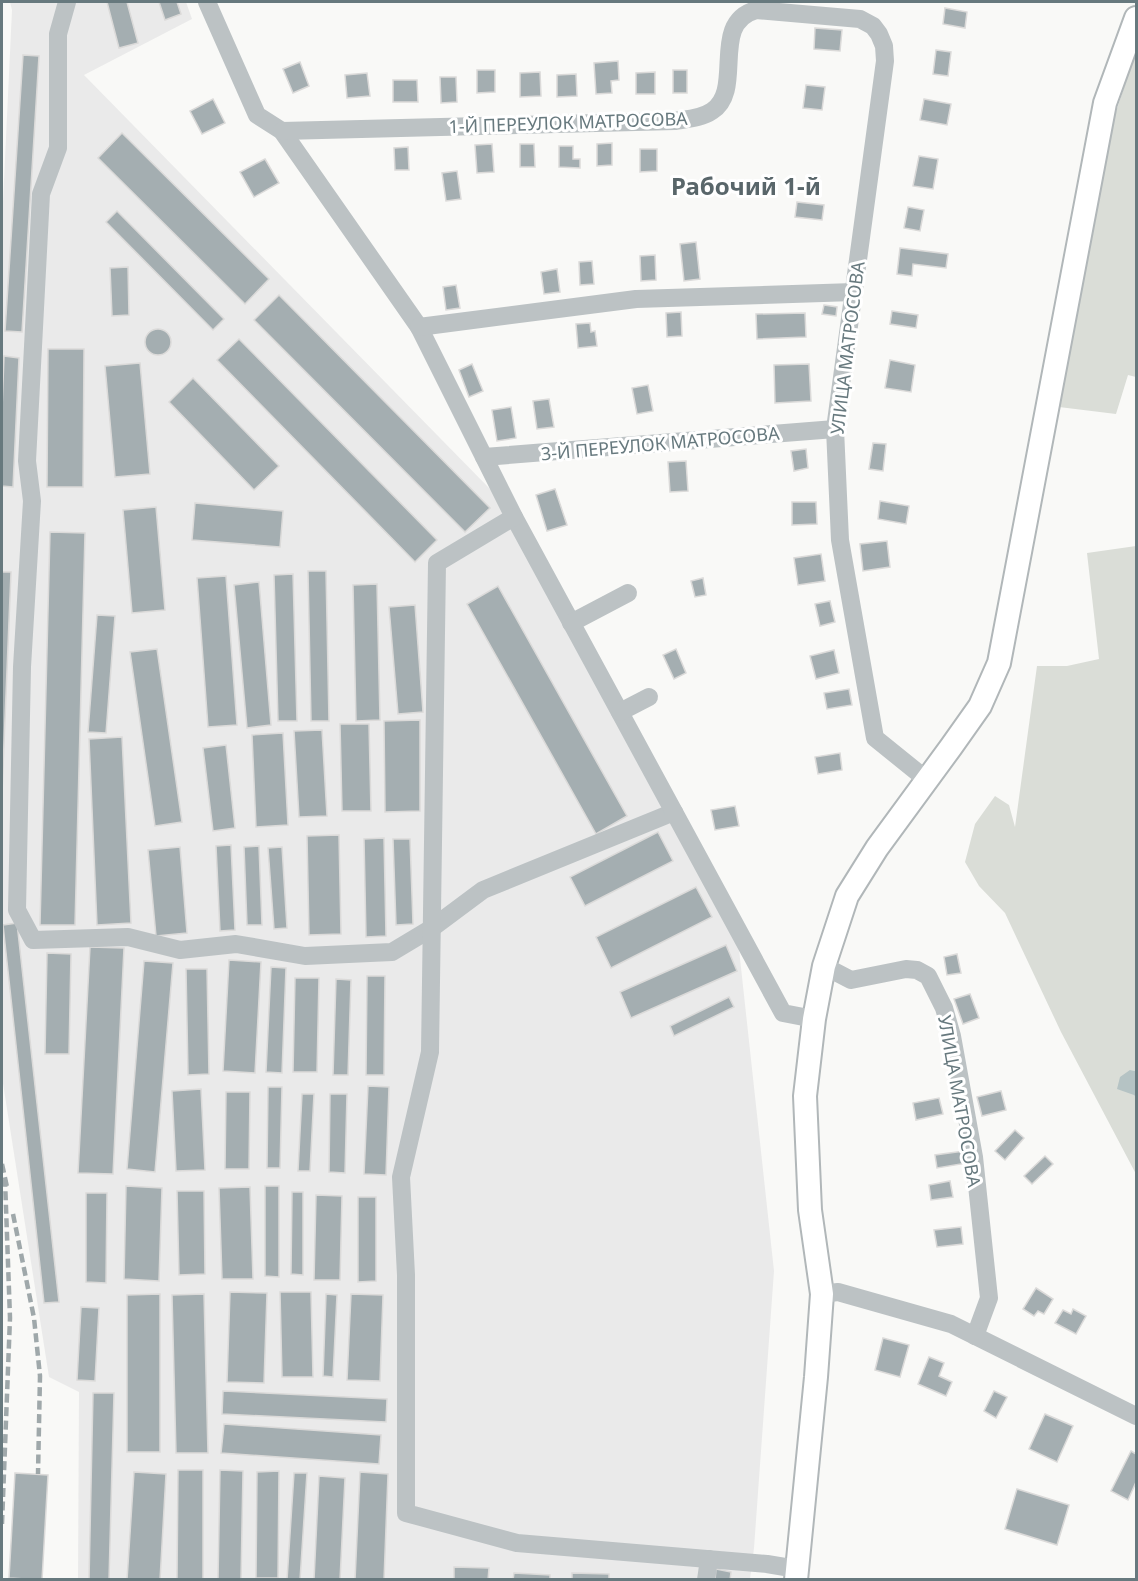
<svg xmlns="http://www.w3.org/2000/svg" width="1138" height="1581" viewBox="0 0 1138 1581" font-family="'Noto Sans',sans-serif">
	<rect width="100%" height="100%" fill="#f9f9f7"/>
	<path fill="#eaeaea" d="M10 2H186L192 19 84 75 491 490 738 940 774 1271 754 1548 750 1579H78L79 1392 49 1377 2 1077V223L12 10Z"/>
	<g fill="#daddd7">
		<path d="M1136 51V377L1128 375 1116 414 1059 407 1114 118Z"/>
		<path d="M1136 546V1071L1130 1070 1134 1095 1136 1098V1174L1061 1032 1005 913 979 886 965 862 975 824 995 796 1009 805 1015 827 1037 666H1067L1099 659 1087 553Z"/>
	</g>
	<path fill="#b5c3c4" d="M1130 1070 1136 1071V1098L1134 1095 1117 1089 1120 1077Z"/>
	<g fill="#a4aeb1" stroke="#dbdad9" stroke-width="1.5">
		<path d="M107 2H127L138 43 119 48Z"/>
		<path d="M159 2H177L181 14 165 20Z"/>
		<path d="M945 8 967 12 965 28 943 24Z"/>
		<path d="M815 28 842 30 840 51 814 49Z"/>
		<path d="M936 50 951 52 948 76 933 74Z"/>
		<path d="M23 55 39 56 22 332 5 331Z"/>
		<path d="M618 61 619 80 611 81 612 93 596 94 594 63Z"/>
		<path d="M300 62 309 86 293 93 283 69Z"/>
		<path d="M477 70H495V92L477 93Z"/>
		<rect x="673" y="70" width="14" height="23"/>
		<path d="M540 72 541 96 520 97V73Z"/>
		<path d="M655 72V94H636V73Z"/>
		<path d="M367 73 370 96 347 98 345 75Z"/>
		<path d="M576 74 577 96 557 97V75Z"/>
		<path d="M440 77H456L457 102 441 103Z"/>
		<path d="M393 80H417L418 102H393Z"/>
		<path d="M806 85 825 87 822 110 803 108Z"/>
		<path d="M213 99 225 123 202 134 190 111Z"/>
		<path d="M924 99 951 104 947 125 920 120Z"/>
		<path d="M122 133 269 279 245 304 98 158Z"/>
		<path d="M612 143V165L597 166V144Z"/>
		<path d="M492 144 494 172 477 173 475 145Z"/>
		<path d="M520 144H534L535 167H520Z"/>
		<path d="M559 146H573V159H580V168L559 167Z"/>
		<path d="M408 147 409 170H395L394 148Z"/>
		<path d="M640 149H657V171L640 172Z"/>
		<path d="M919 156 938 159 933 189 913 186Z"/>
		<path d="M265 159 279 183 254 197 240 172Z"/>
		<path d="M457 171 461 199 446 201 442 173Z"/>
		<path d="M797 202 824 205 822 220 795 217Z"/>
		<path d="M908 207 924 210 920 231 904 228Z"/>
		<path d="M117 211 224 319 213 330 106 222Z"/>
		<path d="M696 242 700 279 684 281 680 244Z"/>
		<path d="M900 248 948 254 946 268 913 264 912 276 897 274Z"/>
		<path d="M655 255 656 280 641 281 640 256Z"/>
		<path d="M592 261 594 284 580 285 579 262Z"/>
		<path d="M128 267 129 315 112 316 110 268Z"/>
		<path d="M557 269 560 292 544 294 541 272Z"/>
		<path d="M456 285 460 308 446 310 443 287Z"/>
		<path d="M279 295 490 508 465 532 254 320Z"/>
		<path d="M824 305 837 307 836 316 822 314Z"/>
		<path d="M892 311 918 315 916 328 890 324Z"/>
		<path d="M681 312 682 336 667 337 666 313Z"/>
		<path d="M805 313 806 337 757 339 756 314Z"/>
		<path d="M590 323 591 332 595 331 597 346 578 348 576 324Z"/>
		<circle cx="158" cy="342" r="13"/>
		<path d="M239 339 437 540 415 562 217 360Z"/>
		<path d="M48 349H84L83 487H47Z"/>
		<path d="M4 356 19 358 13 487 2 486V409Z"/>
		<path d="M890 360 915 365 911 392 885 388Z"/>
		<path d="M140 363 150 474 115 477 105 366Z"/>
		<path d="M472 364 483 391 469 397 459 370Z"/>
		<path d="M809 364 811 401 775 403 774 365Z"/>
		<path d="M193 378 279 466 254 490 169 402Z"/>
		<path d="M648 385 653 411 637 414 632 388Z"/>
		<path d="M549 399 554 427 537 429 533 401Z"/>
		<path d="M511 407 516 438 497 441 492 410Z"/>
		<path d="M873 443 886 444 883 471 869 469Z"/>
		<path d="M806 449 808 468 794 471 791 451Z"/>
		<path d="M686 461 688 491 670 492 668 462Z"/>
		<path d="M555 489 567 525 547 531 536 495Z"/>
		<path d="M880 501 909 506 906 524 878 519Z"/>
		<path d="M792 502H816L817 524 792 525Z"/>
		<path d="M195 503 283 511 280 547 192 540Z"/>
		<path d="M156 507 165 610 132 613 123 510Z"/>
		<path d="M50 532 85 533 75 925H40Z"/>
		<path d="M887 541 890 567 863 571 860 544Z"/>
		<path d="M821 554 825 581 798 585 794 558Z"/>
		<path d="M308 571H326L329 721H311Z"/>
		<path d="M2 572H11L2 793Z"/>
		<path d="M293 574 297 721H278L274 575Z"/>
		<path d="M226 576 237 725 208 727 197 578Z"/>
		<path d="M703 578 706 595 695 597 691 581Z"/>
		<path d="M259 582 271 725 247 728 234 585Z"/>
		<path d="M377 584 380 720 356 721 353 585Z"/>
		<path d="M498 586 627 816 596 834 467 604Z"/>
		<path d="M830 601 835 622 820 626 815 604Z"/>
		<path d="M415 605 423 712 398 714 389 607Z"/>
		<path d="M97 615 115 616 106 733 88 732Z"/>
		<path d="M157 649 182 822 155 826 130 652Z"/>
		<path d="M676 649 686 673 674 679 663 655Z"/>
		<path d="M834 650 839 673 816 679 810 656Z"/>
		<path d="M849 689 852 705 827 709 824 693Z"/>
		<path d="M420 720V811L385 812 384 721Z"/>
		<path d="M340 724H369L371 811H342Z"/>
		<path d="M322 730 327 816 299 817 294 731Z"/>
		<path d="M283 733 288 825 256 827 252 735Z"/>
		<path d="M122 737 131 923 97 925 89 739Z"/>
		<path d="M226 745 235 828 213 831 203 748Z"/>
		<path d="M840 753 842 770 818 774 815 757Z"/>
		<path d="M735 806 739 826 715 830 711 810Z"/>
		<path d="M658 832 673 861 585 906 570 877Z"/>
		<path d="M339 835 341 934 309 935 307 836Z"/>
		<path d="M384 838 386 936 366 937 364 839Z"/>
		<path d="M393 839H410L413 924 396 925Z"/>
		<path d="M231 845 235 930 220 931 216 846Z"/>
		<path d="M259 846 262 925H247L244 847Z"/>
		<path d="M180 847 187 933 156 936 148 850Z"/>
		<path d="M282 847 287 928 274 929 268 848Z"/>
		<path d="M696 887 712 917 611 968 596 937Z"/>
		<path d="M17 923 59 1302 44 1303 3 925Z"/>
		<path d="M726 945 737 971 631 1018 620 992Z"/>
		<path d="M90 947 124 948 113 1174 78 1173Z"/>
		<path d="M47 953 71 954 69 1054H45Z"/>
		<path d="M957 954 961 973 947 975 944 957Z"/>
		<path d="M229 960 261 962 255 1073 223 1071Z"/>
		<path d="M144 961 173 963 155 1172 127 1169Z"/>
		<path d="M271 967 286 968 282 1073 266 1072Z"/>
		<path d="M186 969H207L209 1074 188 1075Z"/>
		<path d="M367 976H385L384 1075H366Z"/>
		<path d="M295 978H319L317 1072H293Z"/>
		<path d="M336 979 351 980 348 1075H333Z"/>
		<path d="M970 994 979 1018 963 1024 954 999Z"/>
		<path d="M729 997 734 1007 674 1036 670 1026Z"/>
		<path d="M368 1086 389 1087 386 1175 364 1174Z"/>
		<path d="M268 1087H282L280 1168H267Z"/>
		<path d="M201 1089 205 1170 176 1171 172 1091Z"/>
		<path d="M1001 1091 1006 1110 982 1116 977 1097Z"/>
		<path d="M226 1092H250L249 1169H225Z"/>
		<path d="M302 1094H314L310 1171H298Z"/>
		<path d="M330 1094H347L345 1173 329 1172Z"/>
		<path d="M939 1098 943 1114 916 1120 913 1103Z"/>
		<path d="M1015 1130 1024 1138 1005 1160 995 1151Z"/>
		<path d="M964 1151 967 1163 937 1168 935 1155Z"/>
		<path d="M1045 1156 1053 1164 1032 1184 1024 1176Z"/>
		<path d="M950 1181 953 1197 931 1200 929 1185Z"/>
		<path d="M126 1186 162 1188 159 1281 124 1279Z"/>
		<path d="M265 1186H279V1277L265 1276Z"/>
		<path d="M250 1187 253 1279H222L219 1188Z"/>
		<path d="M177 1191H204L205 1274 179 1275Z"/>
		<path d="M292 1192H303V1275L291 1274Z"/>
		<path d="M86 1193H107L106 1283 86 1282Z"/>
		<path d="M316 1195 342 1196 340 1280H314Z"/>
		<path d="M358 1197H376V1281L358 1282Z"/>
		<path d="M961 1227 963 1244 937 1247 934 1230Z"/>
		<path d="M1036 1288 1053 1299 1044 1314 1038 1311 1034 1316 1023 1309Z"/>
		<path d="M230 1292 267 1293 264 1383 227 1382Z"/>
		<path d="M280 1292H311L313 1377H282Z"/>
		<path d="M160 1294V1452H127V1295Z"/>
		<path d="M204 1294 208 1453H176L172 1295Z"/>
		<path d="M326 1294 337 1295 333 1377 323 1376Z"/>
		<path d="M351 1294 383 1295 380 1381 347 1380Z"/>
		<path d="M81 1307 99 1308 95 1381 77 1380Z"/>
		<path d="M1073 1309 1086 1316 1076 1334 1055 1323 1063 1310 1071 1314Z"/>
		<path d="M883 1338 909 1345 900 1377 875 1370Z"/>
		<path d="M929 1357 944 1363 939 1376 952 1382 946 1396 918 1384Z"/>
		<path d="M223 1391 387 1399 386 1422 222 1414Z"/>
		<path d="M994 1391 1007 1397 996 1418 984 1411Z"/>
		<path d="M93 1393H114L109 1580H89Z"/>
		<path d="M1045 1414 1073 1426 1057 1462 1029 1449Z"/>
		<path d="M224 1424 381 1435 379 1464 221 1453Z"/>
		<path d="M1131 1451 1136 1454V1482L1128 1500 1111 1491Z"/>
		<path d="M178 1470H203V1580H177Z"/>
		<path d="M220 1470 243 1471 241 1580H218Z"/>
		<path d="M279 1471 278 1578H256L257 1472Z"/>
		<path d="M134 1472 166 1474 160 1580H127Z"/>
		<path d="M360 1472 388 1474 384 1580H355Z"/>
		<path d="M15 1473 48 1475 42 1580 9 1578Z"/>
		<path d="M294 1473H307L300 1580H287Z"/>
		<path d="M319 1476 345 1478 340 1580H314Z"/>
		<path d="M1017 1489 1069 1505 1057 1545 1005 1529Z"/>
		<path d="M454 1567 489 1568 488 1580H454Z"/>
		<path d="M716 1569 731 1572 730 1580H715Z"/>
		<path d="M514 1573 550 1575V1580H513Z"/>
		<path d="M572 1573 609 1574V1580H572Z"/>
	</g>
	<g fill="none" stroke-linecap="round" stroke-linejoin="round">
		<g stroke="#b1b7b9" stroke-width="26">
			<path id="major" d="M796 1580 816 1377 822 1294 810 1210 805 1096 814 1019 824 966 847 896 877 848 951 747 980 706 999 663 1105 103 1136 18"/>
		</g>
		<g stroke="#bcc2c4" stroke-width="18">
			<path d="M67 2 58 34V148L41 194 27 461 32 501 22 667 17 910 33 940 128 937 180 950 236 944 305 956 392 952 432 928 483 890 674 812"/>
			<path d="M207 2 257 115 282 131 419 327 514 517 783 1013 814 1019"/>
			<path d="M282 131 675 121C687 119 702 118 712 111 745 90 709 23 756 10L860 19 873 26 879 34 884 46 885 61 835 429 840 540 875 738 927 780"/>
			<path d="M419 327 636 299 854 292"/>
			<path d="M484 457 835 429"/>
			<path d="M514 517 437 563 430 1052 401 1177 406 1275V1513L517 1543 767 1564 797 1569"/>
			<path d="M571 623 628 593"/>
			<path d="M620 712 649 697"/>
			<path d="M824 966 851 980 906 969 917 970 928 976 944 1008 952 1036 974 1157 989 1298 975 1336"/>
			<path d="M822 1294 838 1292 951 1324 1136 1416"/>
			<path d="M706 1580 709 1559"/>
		</g>
		<use href="#major" stroke="#fff" stroke-width="22"/>
		<g stroke="#9fa8aa" stroke-width="4.5" stroke-dasharray="9 4.5" stroke-linecap="butt">
			<path d="M2 1164 7 1187"/>
			<path d="M13 1214 34 1318 40 1376 38 1474"/>
			<path d="M2 1524 10 1318 5 1180"/>
		</g>
	</g>
	<g text-anchor="middle" dominant-baseline="central" stroke-width="6" stroke-linejoin="round" paint-order="stroke">
		<g font-size="18" fill="#67797e" stroke="#fff">
			<text transform="translate(568 122) rotate(-2)">1-Й ПЕРЕУЛОК МАТРОСОВА</text>
			<text transform="translate(847 348) rotate(-83)">УЛИЦА МАТРОСОВА</text>
			<text transform="translate(660 443) rotate(-5)">3-Й ПЕРЕУЛОК МАТРОСОВА</text>
			<text transform="translate(960 1101) rotate(80)">УЛИЦА МАТРОСОВА</text>
		</g>
		<g font-size="24" font-weight="bold" fill="#59666a" stroke="#fff">
			<text x="746" y="185">Рабочий 1‑й</text>
		</g>
	</g>
	<rect width="1138" height="1581" fill="none" stroke="#67797e" stroke-width="6"/>
</svg>
